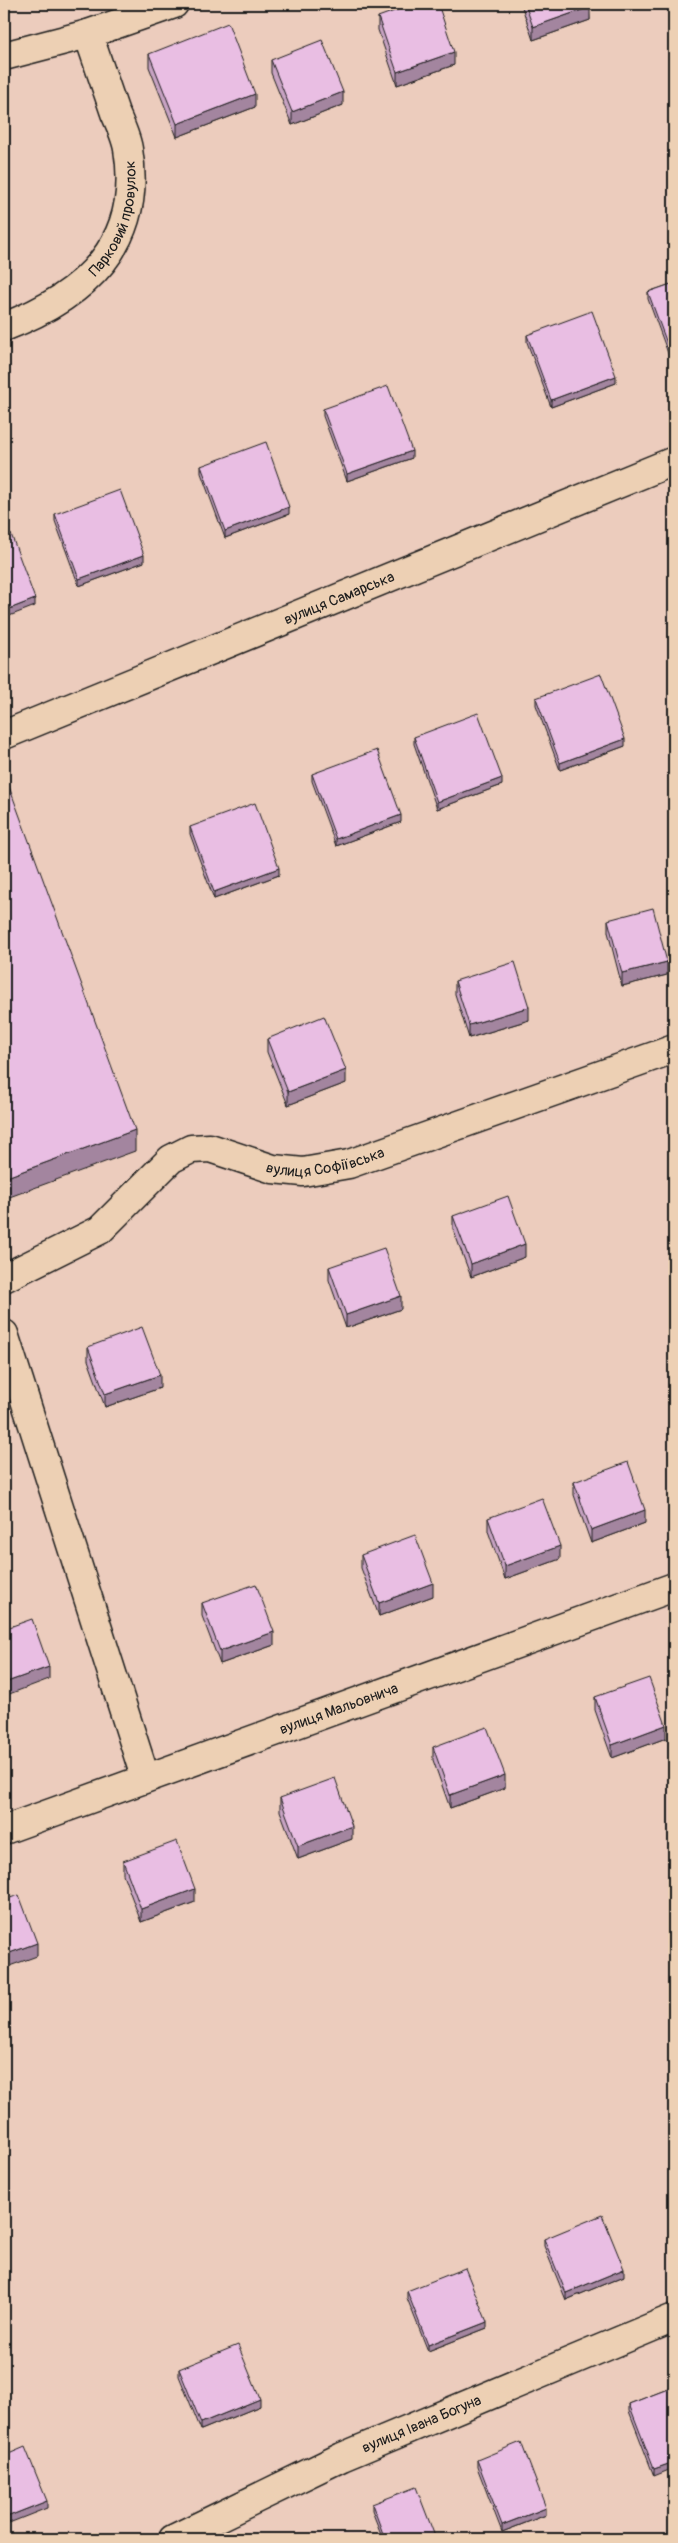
<svg xmlns="http://www.w3.org/2000/svg" width="678" height="2543" viewBox="0 0 678 2543" font-family="Pangolin,sans-serif">
	<rect width="100%" height="100%" fill="#ecccbd"/>
	<filter id="ink" filterUnits="userSpaceOnUse"><feTurbulence type="fractalNoise" baseFrequency=".02" numOctaves="2"/><feDisplacementMap in="SourceGraphic" scale="10" xChannelSelector="R" yChannelSelector="G"/><feConvolveMatrix kernelMatrix="1 2 1 2 8 2 1 2 1" color-interpolation-filters="sRGB"/></filter>
	<g filter="url(#ink)">
		<g fill="none" stroke-linecap="round" stroke-linejoin="round">
			<g stroke="#1c1c1c" stroke-width="31">
				<g id="minor">
					<path d="M4 56 88 34"/>
					<path id="s1" d="M4 327C85 296 144 243 128 149 126 137 120 124 115 113 106 86 97 60 88 34L174 4"/>
					<path id="s2" d="M4 735 674 461"/>
					<path id="s3" d="M4 1278 100 1230 171 1159 191 1149 210 1148 273 1169 303 1172 349 1164 674 1049"/>
					<path d="M4 1334 145 1777"/>
					<path id="s4" d="M4 1830 674 1587"/>
					<path id="s5" d="M173 2539 342 2457 674 2318"/>
				</g>
			</g>
			<use href="#minor" stroke="#edd0b4" stroke-width="28"/>
		</g>
		<g fill="#c8a3c3" stroke="#1c1c1c">
			<path d="M521 4H589L590 20 533 40Z"/>
			<path d="M378 17 454 65 397 85 378 30Z"/>
			<path d="M149 54 255 107 177 137 149 67Z"/>
			<path d="M271 60 343 105 292 125 271 73Z"/>
			<path d="M674 283V364H672L648 299V292Z"/>
			<path d="M527 335 616 383 551 407 527 342Z"/>
			<path d="M323 409 412 458 347 481 323 416Z"/>
			<path d="M201 466 289 514 225 538 201 473Z"/>
			<path d="M55 514 144 562 79 586 55 521Z"/>
			<path d="M536 698 625 746 560 770 536 705Z"/>
			<path d="M414 737 502 785 437 809 414 744Z"/>
			<path d="M312 774 401 822 336 846 312 781Z"/>
			<path d="M190 827 279 875 214 899 190 834Z"/>
			<path d="M608 920 667 975 622 986 608 932Z"/>
			<path d="M455 981 529 1020 469 1038 455 994Z"/>
			<path d="M267 1039 346 1083 288 1105 267 1052Z"/>
			<path d="M453 1216 525 1257 471 1277 453 1229Z"/>
			<path d="M329 1267 401 1309 346 1328 329 1280Z"/>
			<path d="M88 1347 160 1388 105 1407 88 1360Z"/>
			<path d="M574 1482 645 1523 591 1543 574 1495Z"/>
			<path d="M488 1518 560 1559 505 1579 488 1531Z"/>
			<path d="M361 1555 433 1596 379 1616 361 1568Z"/>
			<path d="M202 1603 274 1645 220 1664 202 1616Z"/>
			<path d="M595 1697 666 1738 612 1758 595 1710Z"/>
			<path d="M433 1747 505 1788 450 1808 433 1760Z"/>
			<path d="M280 1798 352 1839 298 1859 280 1811Z"/>
			<path d="M123 1861 195 1902 141 1922 123 1874Z"/>
			<path d="M544 2239 624 2276 566 2300 544 2246Z"/>
			<path d="M407 2291 487 2328 428 2351 407 2298Z"/>
			<path d="M179 2369 260 2406 201 2430 179 2376Z"/>
			<path d="M673 2387 654 2476 629 2411V2404Z"/>
			<path d="M477 2460 546 2515 502 2532 477 2467Z"/>
			<path d="M372 2504 436 2539H383L372 2511Z"/>
		</g>
		<g fill="#a3859f" stroke="#1c1c1c">
			<path d="M590 7V20L533 40V27Z"/>
			<path d="M454 52V65L397 85V72Z"/>
			<path d="M343 92V105L292 125V112Z"/>
			<path d="M255 94V107L177 137V124Z"/>
			<rect x="672" y="357" width="2" height="7"/>
			<path d="M616 376V383L551 407V400Z"/>
			<path d="M412 451V458L347 481V474Z"/>
			<path d="M289 507V514L225 538V531Z"/>
			<path d="M144 555V562L79 586V579Z"/>
			<path d="M35 599V606L4 618V611Z"/>
			<path d="M625 739V746L560 770V763Z"/>
			<path d="M502 778V785L437 809V802Z"/>
			<path d="M401 815V822L336 846V839Z"/>
			<path d="M279 868V875L214 899V892Z"/>
			<path d="M667 962V975L622 986V973Z"/>
			<path d="M529 1007V1020L469 1038V1025Z"/>
			<path d="M346 1070V1083L288 1105V1092Z"/>
			<path d="M135 1130V1151L4 1199V1178Z"/>
			<path d="M525 1244V1257L471 1277V1264Z"/>
			<path d="M401 1296V1309L346 1328V1315Z"/>
			<path d="M160 1375V1388L105 1407V1394Z"/>
			<path d="M645 1510V1523L591 1543V1530Z"/>
			<path d="M560 1546V1559L505 1579V1566Z"/>
			<path d="M433 1583V1596L379 1616V1603Z"/>
			<path d="M274 1632V1645L220 1664V1651Z"/>
			<path d="M49 1667V1679L4 1696V1683Z"/>
			<path d="M666 1725V1738L612 1758V1745Z"/>
			<path d="M505 1775V1788L450 1808V1795Z"/>
			<path d="M352 1826V1839L298 1859V1846Z"/>
			<path d="M195 1889V1902L141 1922V1909Z"/>
			<path d="M37 1943V1956L4 1968V1955Z"/>
			<path d="M624 2269V2276L566 2300V2293Z"/>
			<path d="M487 2322V2328L428 2351V2345Z"/>
			<path d="M260 2399V2406L201 2430V2423Z"/>
			<path d="M674 2462V2468L654 2476V2469Z"/>
			<path d="M47 2501V2508L4 2525V2518Z"/>
			<path d="M546 2508V2515L502 2532V2525Z"/>
		</g>
		<g fill="#e9bee3" stroke="#1c1c1c">
			<path d="M414 4H438L454 52 397 72 378 17Z"/>
			<path d="M525 4H589L590 7 533 27Z"/>
			<path d="M228 23 255 94 177 124 149 54Z"/>
			<path d="M322 40 343 92 292 112 271 60Z"/>
			<path d="M674 283V357H672L648 292Z"/>
			<path d="M592 311 616 376 551 400 527 335Z"/>
			<path d="M388 386 412 451 347 474 323 409Z"/>
			<path d="M266 442 289 507 225 531 201 466Z"/>
			<path d="M120 490 144 555 79 579 55 514Z"/>
			<path d="M11 534 35 599 4 611V537Z"/>
			<path d="M601 674 625 739 560 763 536 698Z"/>
			<path d="M478 713 502 778 437 802 414 737Z"/>
			<path d="M377 750 401 815 336 839 312 774Z"/>
			<path d="M4 773 135 1130 4 1178Z"/>
			<path d="M255 803 279 868 214 892 190 827Z"/>
			<path d="M653 908 667 962 622 973 608 920Z"/>
			<path d="M515 962 529 1007 469 1025 455 981Z"/>
			<path d="M324 1016 346 1070 288 1092 267 1039Z"/>
			<path d="M508 1196 525 1244 471 1264 453 1216Z"/>
			<path d="M384 1248 401 1296 346 1315 329 1267Z"/>
			<path d="M142 1327 160 1375 105 1394 88 1347Z"/>
			<path d="M628 1462 645 1510 591 1530 574 1482Z"/>
			<path d="M542 1498 560 1546 505 1566 488 1518Z"/>
			<path d="M415 1535 433 1583 379 1603 361 1555Z"/>
			<path d="M256 1584 274 1632 220 1651 202 1603Z"/>
			<path d="M32 1619 49 1667 4 1683V1629Z"/>
			<path d="M649 1678 666 1725 612 1745 595 1697Z"/>
			<path d="M487 1727 505 1775 450 1795 433 1747Z"/>
			<path d="M335 1778 352 1826 298 1846 280 1798Z"/>
			<path d="M177 1841 195 1889 141 1909 123 1861Z"/>
			<path d="M19 1895 37 1943 4 1955V1900Z"/>
			<path d="M602 2215 624 2269 566 2293 544 2239Z"/>
			<path d="M465 2268 487 2322 428 2345 407 2291Z"/>
			<path d="M238 2345 260 2399 201 2423 179 2369Z"/>
			<path d="M673 2387 674 2390V2462L654 2469 629 2404Z"/>
			<path d="M521 2442 546 2508 502 2525 477 2460Z"/>
			<path d="M25 2447 47 2501 4 2518V2456Z"/>
			<path d="M416 2487 436 2539H385L372 2504Z"/>
		</g>
	</g>
	<g text-anchor="middle" dominant-baseline="central" stroke-width="4" stroke-linejoin="round" paint-order="stroke">
		<g font-size="15" fill="#1c1c1c" stroke="#edd0b4">
			<text stroke="none"><textPath href="#s1" startOffset="165">Парковий провулок</textPath></text>
			<text stroke="none"><textPath href="#s2" startOffset="362">вулиця Самарська</textPath></text>
			<text stroke="none"><textPath href="#s3" startOffset="369">вулиця Софіївська</textPath></text>
			<text stroke="none"><textPath href="#s4" startOffset="356">вулиця Мальовнича</textPath></text>
			<text stroke="none"><textPath href="#s5" startOffset="274">вулиця Івана Богуна</textPath></text>
		</g>
	</g>
	<rect width="678" height="2543" fill="none" stroke="#edd0b4" stroke-width="20"/>
	<rect x="10" y="10" width="658" height="2523" fill="none" stroke="#1c1c1c" stroke-width="2" filter="url(#ink)"/>
</svg>
